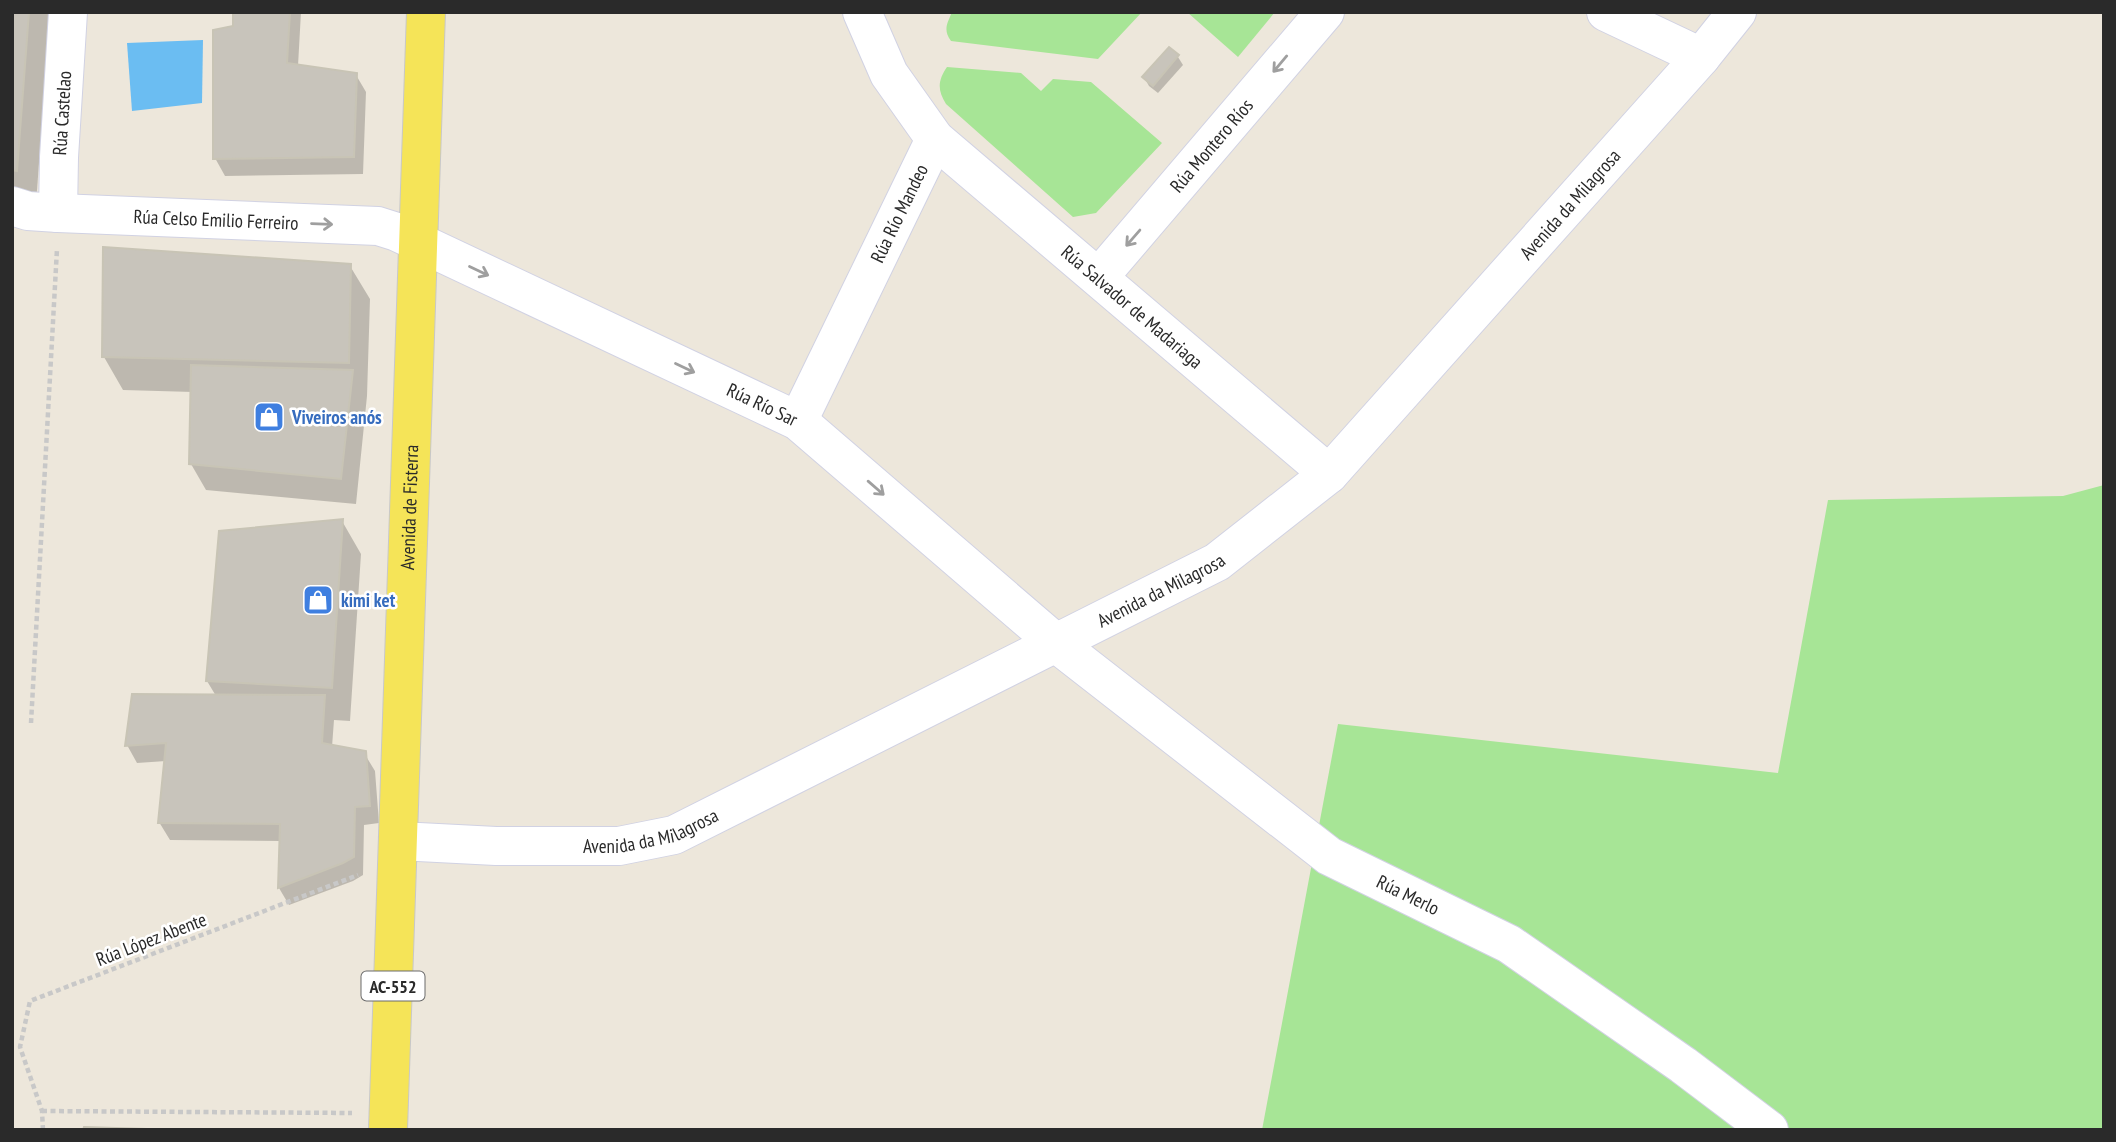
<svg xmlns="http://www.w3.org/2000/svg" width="2116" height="1142" viewBox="0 0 2116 1142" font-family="'PT Sans Narrow',sans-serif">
	<rect width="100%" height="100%" fill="#ede7db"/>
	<g fill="#a7e596">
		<path d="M952 12H1142L1098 59 951 41C943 30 947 24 952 12Z"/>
		<path d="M1187 12H1275L1238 57Z"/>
		<path d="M947 67 1021 73 1041 91 1053 79 1091 82 1162 143 1096 213 1073 217 946 104C937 90 938 80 947 67Z"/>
		<path d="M2104 485V1130H1262L1338 724 1778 773 1828 500 2063 496Z"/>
	</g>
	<path fill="#6bbdf2" d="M203 40 202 103 132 111 127 43Z"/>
	<g fill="#0003">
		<path d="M12 12H50L36 204 12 200Z"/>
		<path d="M235 12H301L298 66 356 75 366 92 363 174 225 176 215 158Z"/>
		<path d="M1169 49 1178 57 1183 65 1158 93 1149 86 1144 77Z"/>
		<path d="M350 266 370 299 367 396 356 504 206 490 191 464 193 392 123 390 104 357Z"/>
		<path d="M342 521 361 554 350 721 334 720 332 747 364 753 375 771 379 823 364 825 363 875 353 881 289 905 279 888 281 841 170 840 159 822 166 761 137 763 127 745 216 696 207 681Z"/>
	</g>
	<g fill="#c8c4bb" stroke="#c8c4b5" stroke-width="2">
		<path d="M12 12H29L17 171 12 170Z"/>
		<path d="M233 12H290L287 63 357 73 354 157 213 159V30L233 26Z"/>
		<path d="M1169 47 1179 55 1153 86 1142 77Z"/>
		<path d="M103 247 351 264 349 363 102 357Z"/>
		<path d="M191 365 353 370 341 479 189 464Z"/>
		<path d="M343 519 332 688 206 681 219 531Z"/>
		<path d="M132 694 325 695 322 743 366 751 370 806 355 807 354 857 343 863 278 888 280 824 158 823 166 743 125 746Z"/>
		<path d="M84 1127 179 1130H83Z"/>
	</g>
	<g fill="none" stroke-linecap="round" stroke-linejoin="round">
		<g stroke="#d1d2e3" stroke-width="40">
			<g id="minor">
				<path id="s1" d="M862 12 889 74 935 139 1329 474"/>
				<path d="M1606 12 1701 57"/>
				<path id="s2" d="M12 206 28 211 58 213 378 226 397 232 798 421 1057 644 1329 856 1509 944 1683 1065 1769 1130"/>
				<path id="s3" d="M58 213 59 157 68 12"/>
				<path id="s4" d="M1099 277 1325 12"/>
				<path id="s5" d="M798 421 935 139"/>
				<path id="s6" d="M399 841 496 846H619L674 835 1217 562 1329 474 1701 57 1737 12"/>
			</g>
		</g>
		<g stroke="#c8c8c8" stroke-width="40">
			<g id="major">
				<path id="s7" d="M388 1130 426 12"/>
			</g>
		</g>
		<g stroke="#c8c8c8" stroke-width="4.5" stroke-dasharray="5 3.5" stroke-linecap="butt">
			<path d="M31 723 57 249"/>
			<path d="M42 1111 352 1113"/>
			<path d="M43 1130 42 1111 20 1047 30 1001 358 875"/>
		</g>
		<use href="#minor" stroke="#fff" stroke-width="38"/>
		<use href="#major" stroke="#f5e458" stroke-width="38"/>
	</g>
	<defs><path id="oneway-shaft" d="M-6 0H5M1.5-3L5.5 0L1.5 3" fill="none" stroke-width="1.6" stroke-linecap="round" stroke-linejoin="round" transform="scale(1.75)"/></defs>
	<g stroke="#9f9f9f">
		<use href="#oneway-shaft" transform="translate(1280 64) rotate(130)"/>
		<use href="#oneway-shaft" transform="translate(322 224) rotate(2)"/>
		<use href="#oneway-shaft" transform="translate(1133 238) rotate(131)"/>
		<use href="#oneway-shaft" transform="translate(479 271) rotate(25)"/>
		<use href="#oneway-shaft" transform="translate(685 368) rotate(25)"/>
		<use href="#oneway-shaft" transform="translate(876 488) rotate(41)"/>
	</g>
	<defs>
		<g id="shop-square" transform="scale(1.575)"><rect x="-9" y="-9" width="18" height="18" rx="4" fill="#3f7fe0" stroke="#fff"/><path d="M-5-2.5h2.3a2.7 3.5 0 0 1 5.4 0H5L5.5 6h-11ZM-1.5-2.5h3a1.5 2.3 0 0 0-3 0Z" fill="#fff"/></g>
	</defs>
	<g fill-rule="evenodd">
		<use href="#shop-square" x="269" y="417"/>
		<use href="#shop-square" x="318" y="600"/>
	</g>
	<g text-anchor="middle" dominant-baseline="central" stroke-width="5" stroke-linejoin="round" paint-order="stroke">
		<rect fill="#fff" stroke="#6a6a6a" stroke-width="2" x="361.5" y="971.5" width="63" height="29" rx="5"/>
		<g font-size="18" font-weight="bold" fill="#2a2a2a">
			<text x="393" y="986">AC-552</text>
		</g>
		<g font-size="19" fill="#2a2a2a" stroke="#fff">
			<text stroke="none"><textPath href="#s3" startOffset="100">Rúa Castelao</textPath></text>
			<text stroke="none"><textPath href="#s4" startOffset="173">Rúa Montero Ríos</textPath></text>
			<text stroke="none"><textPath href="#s6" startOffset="1388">Avenida da Milagrosa</textPath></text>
			<text stroke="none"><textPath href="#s5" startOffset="231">Rúa Río Mandeo</textPath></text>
			<text stroke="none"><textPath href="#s2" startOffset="205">Rúa Celso Emilio Ferreiro</textPath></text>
			<text stroke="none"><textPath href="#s1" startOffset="406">Rúa Salvador de Madariaga</textPath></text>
			<text stroke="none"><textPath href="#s2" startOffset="791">Rúa Río Sar</textPath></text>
			<text stroke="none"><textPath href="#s7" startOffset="623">Avenida de Fisterra</textPath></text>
			<text stroke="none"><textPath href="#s6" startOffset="821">Avenida da Milagrosa</textPath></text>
			<text stroke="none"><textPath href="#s6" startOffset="254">Avenida da Milagrosa</textPath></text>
			<text stroke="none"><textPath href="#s2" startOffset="1605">Rúa Merlo</textPath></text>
			<text transform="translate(151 939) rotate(-21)">Rúa López Abente</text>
		</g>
		<g font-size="19" font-weight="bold" fill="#366cbe" stroke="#fff" text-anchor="start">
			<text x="292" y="417">Viveiros anós</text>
			<text x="341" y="600">kimi ket</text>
		</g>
	</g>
	<rect width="2116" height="1142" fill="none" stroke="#2a2a2a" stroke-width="28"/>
</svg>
